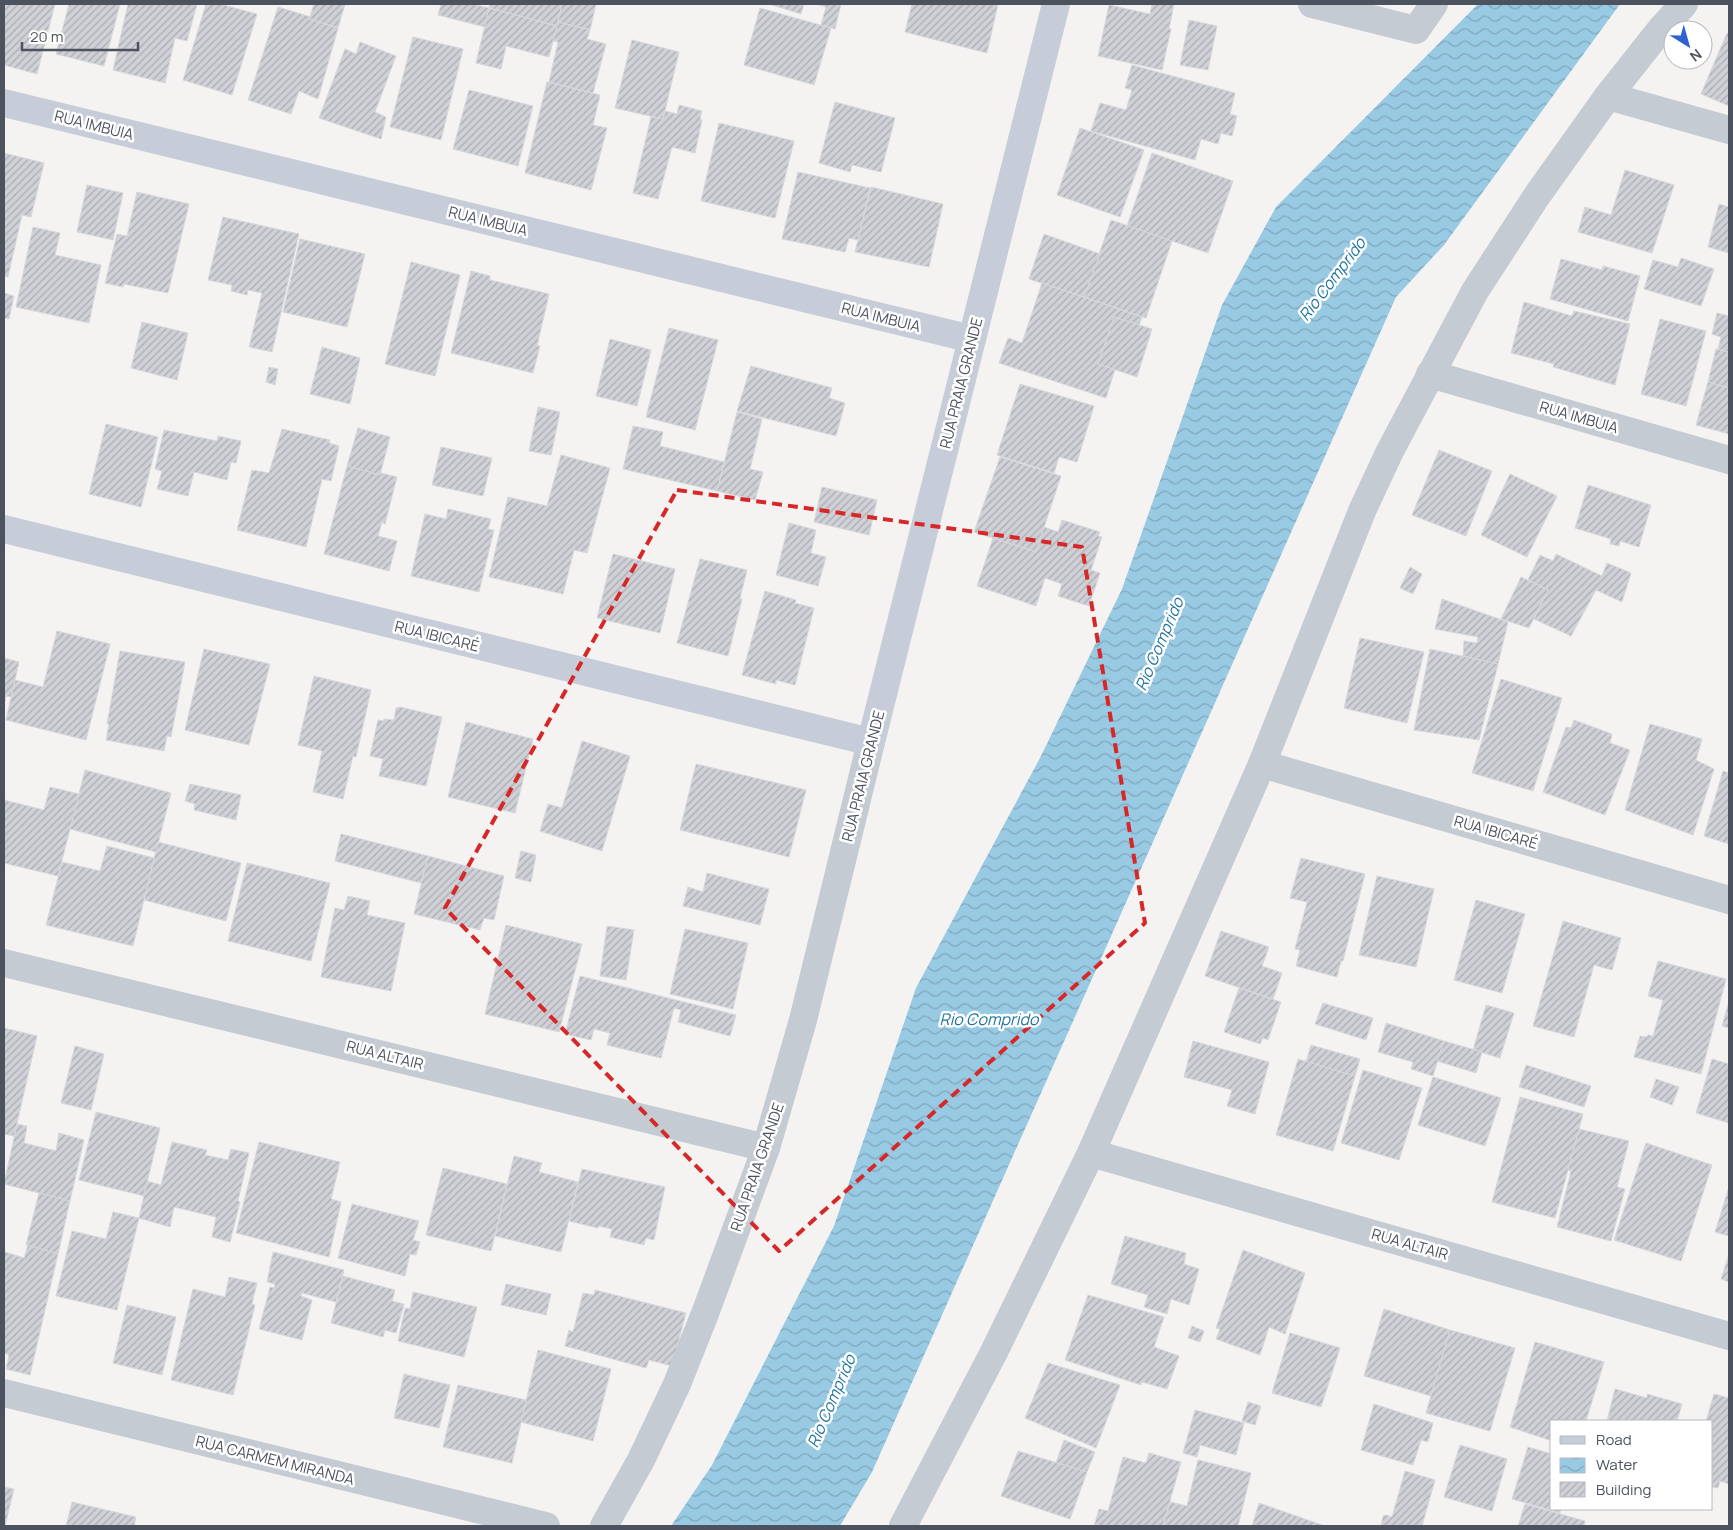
<svg xmlns="http://www.w3.org/2000/svg" width="1733" height="1530" viewBox="0 0 1733 1530" font-family="Manrope,sans-serif">
	<defs>
		<pattern id="water-waves" width="16" height="10" patternUnits="userSpaceOnUse" patternTransform="scale(1.25)"><rect width="16" height="10" fill="#99cae3"/><path d="M0 5q4-4 8 0t8 0" fill="none" stroke="#7fa7bb"/></pattern>
		<pattern id="building-hatch" width="6" height="6" patternUnits="userSpaceOnUse" patternTransform="scale(1.25)"><rect width="6" height="6" fill="#d0d1d6"/><path d="M-1 1l2-2M0 6l6-6M5 7l2-2" fill="none" stroke="#abacb1"/></pattern>
	</defs>
	<rect width="100%" height="100%" fill="#f4f3f2"/>
	<path fill="url(#water-waves)" d="M1478 4H1620L1444 245 1396 297 872 1472 840 1526H671L712 1465 834 1226 916 988 1040 758 1122 589 1222 305 1276 207Z"/>
	<g fill="url(#building-hatch)" stroke="#d7d8dc">
		<path d="M4 4H55L37 74 4 65Z"/>
		<path d="M69 4H120L104 66 56 54Z"/>
		<path d="M128 4H197L187 41 175 38 165 83 113 70Z"/>
		<path d="M206 4H220L257 14 232 95 183 80Z"/>
		<path d="M314 4H345L338 28 309 19Z"/>
		<path d="M441 4H471L489 8 485 27 438 15Z"/>
		<path d="M490 4H562L557 26 489 8Z"/>
		<path d="M562 4H596L590 30 558 22Z"/>
		<path d="M773 4H804L801 14 772 5Z"/>
		<path d="M816 4H841L835 29 821 25 826 7Z"/>
		<path d="M912 4H998L987 53 905 32Z"/>
		<path d="M1152 4H1174L1169 29H1171L1162 70 1098 56 1109 5 1150 14Z"/>
		<path d="M278 7 311 17 309 19 338 28 318 99 299 91 291 114 248 100Z"/>
		<path d="M489 8 557 26 549 57 506 46 501 69 476 63Z"/>
		<path d="M760 8 831 28 814 85 744 65Z"/>
		<path d="M1189 20 1217 26 1208 70 1180 65Z"/>
		<path d="M558 22 590 30 587 39 606 44 593 93 549 82 558 42 553 41Z"/>
		<path d="M1727 33 1729 34V106L1701 94Z"/>
		<path d="M413 37 463 49 441 140 390 127Z"/>
		<path d="M632 40 679 52 663 119 615 108Z"/>
		<path d="M360 42 396 56 375 112 386 117 381 139 319 118 345 49 356 54Z"/>
		<path d="M1132 65 1235 93 1230 114 1237 116 1232 136 1221 133 1218 144 1201 139 1195 160 1091 131 1100 103 1126 110 1132 90 1125 88Z"/>
		<path d="M547 82 600 95 593 125 607 128 591 190 525 173Z"/>
		<path d="M469 90 533 106 518 166 453 149Z"/>
		<path d="M835 102 895 118 881 172 852 165 850 172 819 163Z"/>
		<path d="M679 105 702 111 700 119 702 120 695 153 672 147 658 199 633 193 651 117 663 119 665 111 677 114Z"/>
		<path d="M719 123 794 141 775 218 701 201Z"/>
		<path d="M1080 128 1144 150 1120 217 1057 195Z"/>
		<path d="M4 153 44 163 31 217 22 215 8 277 4 276Z"/>
		<path d="M1152 153 1233 181 1208 253 1127 226Z"/>
		<path d="M1625 170 1674 185 1652 253 1578 232 1585 207 1611 215Z"/>
		<path d="M798 172 870 188 858 240 849 238 845 252 782 239Z"/>
		<path d="M87 185 123 193 113 240 77 232Z"/>
		<path d="M871 187 943 204 929 267 855 252Z"/>
		<path d="M137 192 189 204 168 293 124 284 123 287 105 283 117 234 127 236Z"/>
		<path d="M1719 204 1729 207V253L1708 247Z"/>
		<path d="M223 217 299 234 272 352 249 347 262 293 248 290 247 295 231 291 232 285 208 280Z"/>
		<path d="M1111 220 1172 241 1146 318 1084 297Z"/>
		<path d="M33 227 60 233 55 255 101 265 89 323 16 307Z"/>
		<path d="M1044 234 1100 254 1084 297 1029 279Z"/>
		<path d="M300 239 365 254 347 327 283 312Z"/>
		<path d="M1681 258 1714 269 1701 306 1644 289 1653 260 1678 267Z"/>
		<path d="M1561 259 1602 270 1603 266 1640 276 1628 321 1550 299Z"/>
		<path d="M411 262 460 275 435 376 385 364Z"/>
		<path d="M471 271 490 276V280L549 294 537 346H540L533 373 451 353Z"/>
		<path d="M1042 283 1142 317 1139 325 1114 317 1098 364 1115 369 1106 398 999 363 1008 338 1022 343Z"/>
		<path d="M4 293 14 296 9 319 4 318Z"/>
		<path d="M1524 302 1572 316 1574 311 1630 324 1615 385 1553 367 1554 364 1511 353Z"/>
		<path d="M1717 313 1729 316V352L1718 349 1721 337 1712 334Z"/>
		<path d="M1114 317 1152 329 1137 377 1098 364Z"/>
		<path d="M1660 319 1706 331 1686 406 1641 394Z"/>
		<path d="M142 322 188 333 177 380 131 368Z"/>
		<path d="M669 328 718 340 695 430 646 417Z"/>
		<path d="M610 339 651 350 637 406 596 396Z"/>
		<path d="M322 347 360 358 350 404 310 394Z"/>
		<path d="M1716 349 1729 352V388L1708 382Z"/>
		<path d="M751 366 832 388 829 398 845 403 836 436 737 411Z"/>
		<path d="M269 367 278 369 275 385 266 382Z"/>
		<path d="M1708 382 1729 388V434L1696 425Z"/>
		<path d="M1020 384 1094 406 1077 462 1059 457 1054 473 997 455Z"/>
		<path d="M538 407 560 412 551 455 529 451Z"/>
		<path d="M737 412 762 419 750 469 763 472 755 500 717 491Z"/>
		<path d="M106 424 158 437 141 507 89 494Z"/>
		<path d="M633 426 663 432 660 446 724 462 717 491 623 469Z"/>
		<path d="M358 428 390 437 380 475 347 466Z"/>
		<path d="M282 429 330 440 329 443 339 446 331 481 322 479 306 547 237 530 252 470 269 473Z"/>
		<path d="M164 430 217 441 218 436 241 441 236 463 231 462 227 480 194 472 188 496 157 489 162 471 155 469Z"/>
		<path d="M441 447 492 458 483 496 432 485Z"/>
		<path d="M1439 450 1492 471 1466 536 1412 515Z"/>
		<path d="M561 455 610 468 587 553 574 550 563 594 489 577 508 497 547 506Z"/>
		<path d="M1000 457 1061 476 1036 552 974 532Z"/>
		<path d="M347 466 380 475 381 473 397 477 385 524 382 522 378 536 397 541 389 571 324 554Z"/>
		<path d="M1510 474 1557 496 1527 557 1481 535Z"/>
		<path d="M1588 485 1651 505 1639 547 1620 541 1619 546 1610 544 1611 539 1575 528Z"/>
		<path d="M822 487 877 500 869 535 814 522Z"/>
		<path d="M448 509 491 519 488 529 494 530 479 592 411 576 425 514 446 519Z"/>
		<path d="M1062 520 1100 532 1098 536 1102 537 1091 570 1100 573 1089 606 1058 596 1062 584 1045 578 1036 606 977 586 993 538 1036 552 1044 527 1058 532Z"/>
		<path d="M789 523 816 530 811 553 826 557 818 586 776 575Z"/>
		<path d="M613 554 675 569 660 633 597 618Z"/>
		<path d="M1556 554 1602 576 1607 563 1631 573 1622 602 1596 590 1571 636 1534 619 1548 590 1528 580 1540 555 1553 561Z"/>
		<path d="M700 559 747 570 740 598 742 599 728 656 677 643Z"/>
		<path d="M1410 567 1422 574 1413 594 1400 588Z"/>
		<path d="M1521 577 1548 590 1529 628 1501 619Z"/>
		<path d="M765 591 796 600 795 603 814 608 795 685 776 680V684L742 675Z"/>
		<path d="M1442 599 1508 622 1498 664 1463 656 1464 641 1477 643 1478 637 1435 629Z"/>
		<path d="M57 631 110 644 86 740 6 720 15 680 43 687Z"/>
		<path d="M1360 638 1424 652 1407 723 1344 708Z"/>
		<path d="M204 649 270 664 249 745 185 730Z"/>
		<path d="M1430 649 1498 664 1479 740 1414 730Z"/>
		<path d="M120 651 185 662 171 737 167 736 164 751 106 740 109 724H107Z"/>
		<path d="M4 658 19 662 11 697 6 696 4 706Z"/>
		<path d="M314 676 371 690 356 757 353 756 343 799 313 792 322 751 298 745Z"/>
		<path d="M1501 679 1562 698 1533 791 1472 773Z"/>
		<path d="M400 707 442 717 426 786 379 776 383 759 370 756 378 720 383 721 384 719 394 720 396 708Z"/>
		<path d="M1574 720 1612 734 1610 743 1630 750 1605 815 1543 792 1566 727 1571 728Z"/>
		<path d="M466 722 533 739 515 813 448 797Z"/>
		<path d="M1650 724 1702 739 1696 760 1714 769 1693 835 1625 810Z"/>
		<path d="M582 741 630 756 602 851 540 831 548 804 562 808Z"/>
		<path d="M696 764 806 790 789 857 680 830Z"/>
		<path d="M85 770 171 793 156 852 70 829Z"/>
		<path d="M1723 771 1729 773V844L1704 836Z"/>
		<path d="M190 784 241 795 236 820 194 810 195 804 185 801Z"/>
		<path d="M50 787 79 794 58 876 4 863V800L44 810Z"/>
		<path d="M341 834 428 856 421 883 335 861Z"/>
		<path d="M158 842 241 863 226 921 144 900Z"/>
		<path d="M107 846 154 858 133 946 46 925 62 862 100 871Z"/>
		<path d="M521 851 536 855 531 882 515 878Z"/>
		<path d="M428 856 504 876 494 920 484 918 480 930 414 914Z"/>
		<path d="M1301 858 1365 874 1343 961H1341L1337 977 1296 966 1300 950 1295 949 1307 902 1290 898Z"/>
		<path d="M247 863 330 883 311 961 228 941Z"/>
		<path d="M707 873 769 889 760 925 683 906 688 887 703 892Z"/>
		<path d="M1377 876 1434 889 1416 967 1359 955Z"/>
		<path d="M348 896 370 901 367 915 405 923 391 991 321 977 335 908 344 910Z"/>
		<path d="M1476 900 1525 914 1502 993 1454 980Z"/>
		<path d="M1563 921 1621 938 1612 970 1594 965 1574 1037 1533 1026Z"/>
		<path d="M506 925 582 944 559 1032 485 1014Z"/>
		<path d="M607 926 634 930 626 980 600 976Z"/>
		<path d="M685 929 748 943 733 1009 670 994Z"/>
		<path d="M1221 931 1269 947 1262 966 1282 973 1273 999 1205 976Z"/>
		<path d="M1658 961 1726 979 1701 1074 1634 1057 1640 1036 1647 1037 1648 1035 1653 1036 1663 1000 1648 996Z"/>
		<path d="M580 976 736 1015 730 1036 678 1022 681 1010 674 1008 661 1058 607 1045 610 1033 594 1029 591 1040 565 1034Z"/>
		<path d="M1239 988 1281 1002 1268 1040 1263 1038 1260 1044 1224 1032Z"/>
		<path d="M1729 1001V1028L1722 1026Z"/>
		<path d="M1323 1003 1373 1018 1366 1040 1315 1024Z"/>
		<path d="M1486 1005 1514 1013 1500 1058 1473 1050Z"/>
		<path d="M1386 1023 1444 1041 1433 1076 1411 1069 1413 1062 1378 1052Z"/>
		<path d="M4 1028 37 1036 14 1136 4 1134Z"/>
		<path d="M1193 1041 1269 1062 1255 1114 1227 1106 1232 1090 1184 1077Z"/>
		<path d="M1444 1041 1482 1052 1476 1073 1437 1061Z"/>
		<path d="M1311 1045 1360 1059 1355 1076 1306 1062Z"/>
		<path d="M75 1046 104 1054 91 1110 61 1103Z"/>
		<path d="M1298 1059 1355 1076 1333 1151 1276 1135Z"/>
		<path d="M1712 1059 1729 1064V1123L1696 1113Z"/>
		<path d="M1526 1065 1591 1086 1584 1107 1519 1087Z"/>
		<path d="M1363 1070 1422 1088 1399 1160 1341 1143Z"/>
		<path d="M1433 1077 1501 1098 1485 1146 1418 1125Z"/>
		<path d="M1656 1079 1679 1087 1672 1105 1650 1097Z"/>
		<path d="M1520 1097 1583 1114 1555 1218 1492 1202Z"/>
		<path d="M96 1112 160 1128 144 1196 79 1180Z"/>
		<path d="M17 1124 27 1126 24 1143 56 1151 59 1133 84 1140 70 1201 4 1184Z"/>
		<path d="M1579 1129 1629 1141 1617 1187 1625 1189 1611 1241 1557 1227 1571 1171 1568 1170Z"/>
		<path d="M172 1142 207 1150 205 1155 228 1160 231 1149 249 1153 238 1201 240 1202 230 1242 212 1237 216 1217 174 1207 170 1227 139 1218 147 1181 161 1185Z"/>
		<path d="M259 1142 340 1162 331 1199 341 1202 329 1257 236 1233Z"/>
		<path d="M1646 1143 1712 1165 1681 1261 1614 1240Z"/>
		<path d="M514 1156 542 1163 539 1172 578 1182 561 1252 495 1236Z"/>
		<path d="M443 1168 507 1184 491 1251 426 1235Z"/>
		<path d="M582 1169 665 1187 654 1240 646 1238 644 1245 610 1237 612 1229 598 1226V1228L569 1221Z"/>
		<path d="M1729 1187V1236L1715 1232Z"/>
		<path d="M39 1193 70 1201 58 1254 26 1245Z"/>
		<path d="M352 1204 419 1221 413 1240 420 1242 416 1255 410 1254 405 1276 338 1258Z"/>
		<path d="M113 1212 139 1218 117 1310 56 1296 72 1231 106 1239Z"/>
		<path d="M1125 1236 1186 1253 1184 1264 1199 1269 1189 1305 1171 1299 1167 1314 1144 1307 1148 1295 1111 1284Z"/>
		<path d="M28 1245 58 1254 30 1375 6 1369 9 1355 4 1353V1254L5 1252 24 1258Z"/>
		<path d="M1243 1250 1305 1273 1285 1334 1269 1327 1260 1355 1216 1339 1220 1329 1216 1328Z"/>
		<path d="M273 1252 344 1270 336 1302 302 1293 301 1296 312 1300 302 1340 259 1329 270 1287 274 1288 275 1284 267 1282Z"/>
		<path d="M1729 1254V1282L1721 1279Z"/>
		<path d="M343 1276 395 1290 392 1301 404 1304 396 1333 385 1330 383 1337 331 1323Z"/>
		<path d="M229 1277 257 1283 252 1304 255 1305 233 1395 171 1380 193 1289 225 1297Z"/>
		<path d="M506 1284 551 1294 546 1315 501 1305Z"/>
		<path d="M595 1290 686 1313 672 1366 649 1360 646 1368 565 1346 569 1330 573 1332 583 1293 594 1295Z"/>
		<path d="M413 1292 477 1307 464 1357 398 1341 405 1308 410 1309Z"/>
		<path d="M1088 1295 1164 1317 1154 1347 1179 1356 1167 1389 1142 1382 1141 1385 1065 1360Z"/>
		<path d="M127 1305 176 1317 162 1375 113 1363Z"/>
		<path d="M1384 1309 1450 1330 1431 1396 1364 1376Z"/>
		<path d="M1192 1326 1204 1331 1200 1342 1188 1338Z"/>
		<path d="M1450 1330 1515 1348 1490 1431 1426 1413Z"/>
		<path d="M1290 1333 1340 1348 1321 1407 1272 1393Z"/>
		<path d="M1535 1342 1604 1362 1586 1421H1552V1441L1510 1427Z"/>
		<path d="M538 1350 611 1369 593 1441 521 1422Z"/>
		<path d="M1048 1363 1120 1385 1096 1448 1025 1418Z"/>
		<path d="M404 1374 450 1385 439 1428 394 1418Z"/>
		<path d="M458 1385 526 1400 512 1463 443 1447Z"/>
		<path d="M1615 1389 1647 1398V1394L1682 1404 1677 1421H1607Z"/>
		<path d="M1714 1394 1729 1398V1484L1720 1481 1718 1488 1712 1487V1421H1706Z"/>
		<path d="M1248 1402 1261 1406 1255 1425 1242 1421Z"/>
		<path d="M1374 1404 1433 1423 1428 1442 1421 1440 1413 1465 1361 1450Z"/>
		<path d="M1195 1410 1244 1423 1236 1455 1200 1445 1197 1457 1183 1453Z"/>
		<path d="M1064 1440 1095 1452 1087 1472 1056 1463Z"/>
		<path d="M1460 1445 1507 1459 1492 1511 1444 1497Z"/>
		<path d="M1528 1447 1552 1454V1509H1561L1560 1513 1512 1499Z"/>
		<path d="M1018 1451 1087 1472 1070 1519 1001 1496Z"/>
		<path d="M1149 1453 1181 1462 1163 1526H1094L1099 1509 1108 1511 1123 1457 1146 1463Z"/>
		<path d="M1198 1460 1251 1473 1238 1526H1163L1170 1502 1187 1506Z"/>
		<path d="M1405 1471 1435 1480 1422 1526H1381L1383 1516 1386 1515 1392 1517Z"/>
		<path d="M4 1487 14 1489 5 1526H4Z"/>
		<path d="M72 1502 136 1517 134 1526H66Z"/>
		<path d="M1259 1503 1325 1526H1252Z"/>
		<path d="M1525 1504 1585 1521 1584 1526H1518Z"/>
	</g>
	<g fill="none" stroke-linecap="round" stroke-linejoin="round">
		<g stroke="#c5cbd2" stroke-width="28">
			<path d="M1312 4 1416 30 1434 4"/>
			<path d="M1608 96 1729 130"/>
			<path d="M1430 374 1729 460"/>
			<path d="M1262 764 1729 900"/>
			<path d="M4 963 766 1148"/>
			<path d="M1091 1153 1729 1336"/>
			<path d="M4 1393 546 1526"/>
			<path d="M604 1526 641 1460 677 1384 706 1311 766 1148 803 1020 871 742"/>
			<path d="M903 1526 994 1352 1091 1153 1262 764 1362 511 1390 451 1475 291 1536 197 1608 96 1661 29 1684 4"/>
		</g>
		<g stroke="#c7cdd8" stroke-width="28">
			<path d="M4 103 972 339"/>
			<path d="M4 529 871 742 1056 4"/>
		</g>
	</g>
	<path fill="none" stroke="#d62828" stroke-width="4" stroke-dasharray="10 6" stroke-linejoin="round" d="M677 490 1082 547 1145 923 779 1251 445 908Z"/>
	<g text-anchor="middle" dominant-baseline="central" stroke-width="5" stroke-linejoin="round" paint-order="stroke">
		<g font-size="15" fill="#4c535e" stroke="#fff">
			<text transform="translate(94 125) rotate(14)">RUA IMBUIA</text>
			<text transform="translate(488 221) rotate(14)">RUA IMBUIA</text>
			<text transform="translate(881 317) rotate(14)">RUA IMBUIA</text>
			<text transform="translate(961 383) rotate(-76)">RUA PRAIA GRANDE</text>
			<text transform="translate(1579 417) rotate(16)">RUA IMBUIA</text>
			<text transform="translate(437 636) rotate(14)">RUA IBICARÉ</text>
			<text transform="translate(863 776) rotate(-76)">RUA PRAIA GRANDE</text>
			<text transform="translate(1496 832) rotate(16)">RUA IBICARÉ</text>
			<text transform="translate(385 1055) rotate(14)">RUA ALTAIR</text>
			<text transform="translate(757 1167) rotate(-71)">RUA PRAIA GRANDE</text>
			<text transform="translate(1410 1244) rotate(16)">RUA ALTAIR</text>
			<text transform="translate(275 1460) rotate(14)">RUA CARMEM MIRANDA</text>
		</g>
		<g font-size="16" font-style="italic" fill="#1d739f" stroke="#fff">
			<text transform="translate(1332 279) rotate(-53)">Rio Comprido</text>
			<text transform="translate(1159 644) rotate(-67)">Rio Comprido</text>
			<text x="989" y="1019">Rio Comprido</text>
			<text transform="translate(831 1401) rotate(-67)">Rio Comprido</text>
		</g>
	</g>
	<rect width="1733" height="1530" fill="none" stroke="#4c535e" stroke-width="10"/>
	<rect x="1550" y="1420" width="162" height="90" fill="#ffffff" stroke="#b7babf"/>
	<rect x="1560" y="1436" width="25" height="8" fill="#c7cdd8" stroke="#b7babf"/>
	<text x="1596" y="1445" font-size="15" fill="#4c535e">Road</text>
	<rect x="1560" y="1458" width="25" height="15" fill="url(#water-waves)" stroke="#b7babf"/>
	<text x="1596" y="1470" font-size="15" fill="#4c535e">Water</text>
	<rect x="1560" y="1482" width="25" height="15" fill="url(#building-hatch)" stroke="#b7babf"/>
	<text x="1596" y="1495" font-size="15" fill="#4c535e">Building</text>
	<g transform="translate(1688 45) rotate(143)"><circle r="24" fill="#ffffff" stroke="#b7babf"/>
	<path d="M0-4L9 19L0 12L-9 19Z" fill="#2f61d1"/>
	<text y="-8" font-size="14" font-weight="bold" text-anchor="middle" fill="#4c535e">N</text>
	</g>
	<path d="M22 42v8h116v-8" fill="none" stroke="#4c535e" stroke-width="2.5"/>
	<text x="30" y="42" font-size="15" fill="#4c535e" stroke="#ffffff" stroke-width="4" paint-order="stroke">20 m</text>
</svg>
